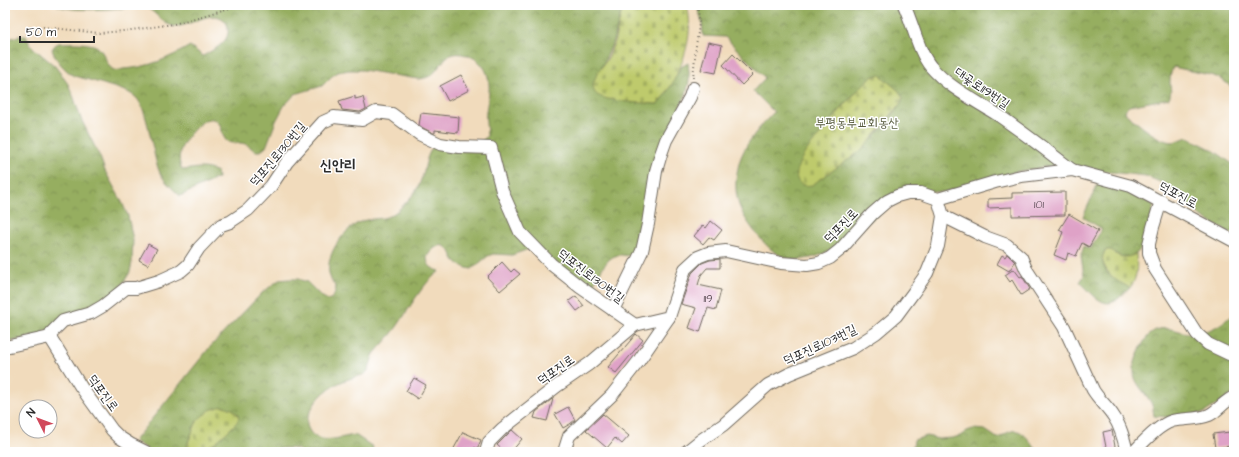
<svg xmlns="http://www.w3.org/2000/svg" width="1239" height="457" viewBox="0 0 1239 457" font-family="'Architects Daughter','Poor Story',sans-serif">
	<defs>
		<pattern id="forest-crowns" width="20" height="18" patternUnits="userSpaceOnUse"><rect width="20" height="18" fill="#96ae60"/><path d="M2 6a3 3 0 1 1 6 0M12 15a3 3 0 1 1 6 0" fill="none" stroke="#7b8e4f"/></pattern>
		<pattern id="cemetery-stones" width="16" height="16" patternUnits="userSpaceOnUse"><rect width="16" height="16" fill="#beca6c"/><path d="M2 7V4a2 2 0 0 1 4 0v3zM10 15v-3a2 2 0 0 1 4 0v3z" fill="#a3ae5e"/></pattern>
	</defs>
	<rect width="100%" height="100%" fill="#fff"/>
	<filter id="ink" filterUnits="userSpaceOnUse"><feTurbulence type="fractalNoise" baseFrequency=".025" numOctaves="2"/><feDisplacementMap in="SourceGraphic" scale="8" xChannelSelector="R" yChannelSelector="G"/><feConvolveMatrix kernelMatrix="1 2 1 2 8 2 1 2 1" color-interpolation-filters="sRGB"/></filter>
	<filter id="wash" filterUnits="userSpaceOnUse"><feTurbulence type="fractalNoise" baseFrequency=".012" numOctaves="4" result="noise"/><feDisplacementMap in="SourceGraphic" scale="16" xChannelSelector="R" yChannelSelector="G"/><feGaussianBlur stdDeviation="0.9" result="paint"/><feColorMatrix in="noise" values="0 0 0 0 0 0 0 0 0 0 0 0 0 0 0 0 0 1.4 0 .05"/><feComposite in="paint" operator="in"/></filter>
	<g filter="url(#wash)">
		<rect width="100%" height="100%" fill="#f1dbbc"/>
		<g fill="url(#forest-crowns)" stroke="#606c46" fill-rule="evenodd">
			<path d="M58 5H623C617 27 613 48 601 67L614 100 657 104 663 99 681 67 688 63 689 72V81L686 95 675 117 638 250C626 261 625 252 615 256 605 259 595 281 591 290L529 249 526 250 512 255 493 254 488 256 472 269C464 268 456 264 452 256 451 253 450 250 447 248 440 241 430 251 427 257 427 266 432 269 440 271 421 284 409 310 396 328 389 338 381 345 374 354 371 359 370 370 366 373 363 376 356 376 352 378 335 383 321 392 312 408 309 414 305 422 308 428 316 447 340 437 355 435L373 447 372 452H302L297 449 285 448 266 450 236 447 228 452H197L209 448 237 422 197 421 188 442 191 452H192H151L134 441 210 347 262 293 279 280 289 279H298L307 282 321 296 328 300 332 298 335 293 336 287C333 283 330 279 329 273 326 253 344 229 362 221 368 219 376 219 383 218 394 216 403 206 410 198 415 193 419 187 421 180 426 168 425 156 434 146L481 142 487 136C487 128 485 120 486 112 487 103 490 93 489 84 489 70 479 58 466 55 460 53 453 53 448 56 445 58 443 62 440 65 433 75 430 78 418 79L363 70H349L338 72 332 76 322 86 295 94 284 106 276 121 266 147 261 151H255C252 149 249 145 245 144 239 141 229 146 225 139 221 133 222 121 213 119 201 116 182 142 180 152 179 158 179 163 181 168L184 170C197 168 205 166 217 172L218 178 180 196C173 189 166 183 161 175 151 156 149 104 133 95 127 91 119 89 113 87 100 83 87 79 74 76 66 71 54 59 52 49L55 45 59 43C69 43 87 42 96 46 105 51 107 68 114 70 116 71 121 70 123 69 147 68 170 58 190 46L203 56C212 50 230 43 228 29 228 25 226 21 223 19 209 9 188 29 173 26 159 23 154 7 140 6 135 6 130 7 125 8 106 9 76 12 58 6Z"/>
			<path d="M696 5H1234V89L1220 78 1210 75 1173 67C1171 72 1170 76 1170 81 1170 88 1172 92 1169 98L1129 106 1125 110 1126 114C1138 123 1157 141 1172 142 1176 142 1182 139 1187 137L1213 150 1234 165V235L1203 218 1165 184 1146 176 1101 171 1076 166 1056 165 1014 172 945 192H937L913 188 834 248C821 256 806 261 790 259 785 258 777 254 773 251 761 241 744 220 739 205 735 193 735 180 738 168 742 146 759 128 774 112L753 91 765 78 725 37 703 36C703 25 701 15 696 5ZM880 75 899 91 903 98 901 104 882 128 870 141 859 152 824 176 796 174 799 165 807 151 842 107 868 80 874 76Z"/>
			<path d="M19 36H26L31 46 55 66 68 84 74 98 81 119 100 157 105 171 121 200 128 216 133 240 132 262 130 272 122 285 103 303 49 329 42 334 5 343V40Z"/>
			<path d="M1099 181 1120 187 1154 205 1145 243C1136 258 1124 262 1111 250H1107L1104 252C1104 255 1102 259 1103 262 1104 275 1120 282 1130 288 1125 292 1121 297 1115 301 1102 309 1089 290 1080 282L1084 276 1081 256 1084 246 1090 249 1102 229 1083 217Z"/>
			<path d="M1234 313V393L1204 413 1168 417 1154 416C1153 410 1153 405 1150 401 1144 391 1134 383 1134 372 1133 360 1145 334 1156 330 1166 326 1178 331 1187 333 1204 336 1222 325 1234 313Z"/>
			<path d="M973 429 985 430 997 438C1003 437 1006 432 1012 431 1024 428 1031 445 1039 452H912L914 440 927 436 938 439 952 438 960 436 967 431Z"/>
		</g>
		<g fill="url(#cemetery-stones)" stroke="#747a4c">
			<path d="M623 5H687C694 32 685 60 672 84 667 91 664 98 657 104 644 103 605 102 596 94 594 92 593 88 593 86 594 75 604 65 609 56 616 40 619 21 623 5Z"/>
			<path d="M880 75 899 91 903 98 901 103 870 141 859 152 812 185C797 188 793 177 799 164 805 149 818 138 828 125 838 112 849 100 860 88 864 84 868 78 874 76 875 76 878 75 880 75Z"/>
			<path d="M1107 250H1111C1119 258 1125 259 1136 254 1137 267 1138 277 1130 288 1125 285 1120 283 1116 280 1108 274 1096 258 1107 250Z"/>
			<path d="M222 406C229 407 237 410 239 418L237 422C227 432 204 457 189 450L187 445 197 421 201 417 210 410Z"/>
		</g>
		<g id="blocks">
			<g fill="#dfa2c7">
				<path d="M708 42 722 45 716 73 701 70Z"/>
				<path d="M733 54 753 74 742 85 723 65Z"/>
				<path d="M461 75 469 90 448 101 440 86Z"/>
				<path d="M355 96V99L363 97 366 109 360 112 342 110 339 101Z"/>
				<path d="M421 113 459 117 458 133 435 130V133H433L423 128 419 125Z"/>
				<path d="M1065 192V215L1012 216V207L988 208V199L1012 198V193Z"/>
				<path d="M1069 214 1098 231 1089 247 1082 243 1076 256 1068 253 1066 260 1054 255 1063 232 1059 230Z"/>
				<path d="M711 221 722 230 714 240 709 237 703 244 694 236 703 225 706 228Z"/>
				<path d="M148 244 157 249 148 265 139 260Z"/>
				<path d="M1007 254 1015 262 1009 271 997 264 1002 255 1005 257Z"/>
				<path d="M720 259V268H707L701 275 698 285 721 290 716 310 708 308 700 332 689 328 696 308 681 304 692 273 702 263 710 260Z"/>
				<path d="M502 262 511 272 514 269 520 274 500 291 487 277Z"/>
				<path d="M1014 269 1020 277 1022 276 1030 289 1021 295 1012 280 1010 282 1005 275Z"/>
				<path d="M576 296 584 306 577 311 569 301Z"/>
				<path d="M636 334 643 340 616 373 608 367Z"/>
				<path d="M414 378 426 385 418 399 406 391Z"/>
				<path d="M552 399H553L547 421 534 418 536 412Z"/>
				<path d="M568 407 575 420 570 424 563 428 555 414Z"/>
				<path d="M603 414 629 436 622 444 615 438 607 448 586 430Z"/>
				<path d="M512 430 522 439 511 452H505L497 445Z"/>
				<path d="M1112 430 1116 452H1107L1103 432Z"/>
				<path d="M463 432 481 440 477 449 475 447 472 452H452Z"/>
				<path d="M1230 432 1232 446 1215 448 1213 434Z"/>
			</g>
		</g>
	</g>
	<g filter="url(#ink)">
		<use href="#blocks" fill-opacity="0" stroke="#70695e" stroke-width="1"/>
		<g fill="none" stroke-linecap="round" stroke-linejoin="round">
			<g stroke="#70695e" stroke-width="14">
				<g id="minor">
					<path d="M904 5C913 24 918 51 931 67 950 89 977 101 1001 117 1025 134 1049 152 1072 170"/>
					<path d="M1161 201 1153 227 1149 244V253L1155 269 1197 334 1208 344 1229 354 1234 355"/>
					<path d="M943 216 985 237 1007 245 1021 257 1026 269 1064 327 1093 390C1099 400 1108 407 1114 417 1121 427 1124 440 1127 452"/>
					<path d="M613 310 642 251 648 224 656 171 661 154 666 140 690 97 693 88"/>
					<path d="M50 337 52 332 63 321 91 313 103 306 126 288H136L159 281 181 271 188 265 199 248 221 225 230 222 248 210 271 186 287 162 323 122 334 117 362 120 376 112 392 114 419 134 440 144 459 147 491 148 502 191 520 232 551 264 580 287 635 325"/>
					<path d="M50 337 81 387 112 430 119 437 130 444 146 452"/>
					<path d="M5 347 50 337"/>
					<path d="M486 452 489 442 502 429 557 386 589 364 635 325 669 317 685 269 698 257 708 253 726 251 781 263 807 265 819 263 830 258 840 250 872 214 887 201 897 196 908 193H921L938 199 995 182 1021 176 1072 170 1131 186 1234 241"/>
					<path d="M564 452 569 436 612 395 638 362 669 317"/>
					<path d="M686 452 701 440 723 425 768 385 789 374 853 348 876 333 896 316 913 293 927 273 938 246 943 216 938 199"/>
					<path d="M1134 452C1143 442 1159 425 1172 421 1184 418 1197 420 1209 415 1218 411 1224 401 1234 397"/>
				</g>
			</g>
			<g stroke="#70695e" stroke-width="2" stroke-dasharray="1 3" stroke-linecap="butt">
				<path d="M43 27 99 33 124 31 174 24 240 5"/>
				<path d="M693 78C694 68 695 57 696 46 698 31 701 21 697 5"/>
			</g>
			<use href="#minor" stroke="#fff" stroke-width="12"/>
		</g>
	</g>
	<g text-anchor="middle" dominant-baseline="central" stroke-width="3" stroke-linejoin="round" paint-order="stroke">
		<g font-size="11" fill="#584952">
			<text x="1039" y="204">101</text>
			<text x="708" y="298">119</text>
		</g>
		<g font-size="13" fill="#2b2b2b" stroke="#fff">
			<text transform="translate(982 88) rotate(34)">대곶로119번길</text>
			<text transform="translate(278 154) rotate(-50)">덕포진로130번길</text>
			<text transform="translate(1178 195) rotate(28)">덕포진로</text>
			<text transform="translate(841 226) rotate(-46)">덕포진로</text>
			<text transform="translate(591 276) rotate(37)">덕포진로130번길</text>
			<text transform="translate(820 345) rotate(-25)">덕포진로103번길</text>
			<text transform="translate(556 370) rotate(-35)">덕포진로</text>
			<text transform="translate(103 393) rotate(54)">덕포진로</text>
		</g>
		<g font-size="13" fill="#575b3e" stroke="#fff">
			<text x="857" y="123">부평동부교회동산</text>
		</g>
		<g font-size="15" font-weight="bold" fill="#2b2b2b" stroke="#fff">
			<text x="338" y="165">신안리</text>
		</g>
	</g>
	<rect width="1239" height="457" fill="none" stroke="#fff" stroke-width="20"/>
	<g transform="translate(38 419) rotate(312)"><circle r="19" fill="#ffffff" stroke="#aaaaaa"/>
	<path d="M0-3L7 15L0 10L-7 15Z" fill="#d1495b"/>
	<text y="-6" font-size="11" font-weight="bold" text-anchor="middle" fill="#2b2b2b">N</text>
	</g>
	<path d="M20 36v6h74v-6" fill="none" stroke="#2b2b2b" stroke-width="2"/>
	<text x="26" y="36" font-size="12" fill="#2b2b2b" stroke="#ffffff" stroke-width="3" paint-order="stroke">50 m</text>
</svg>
